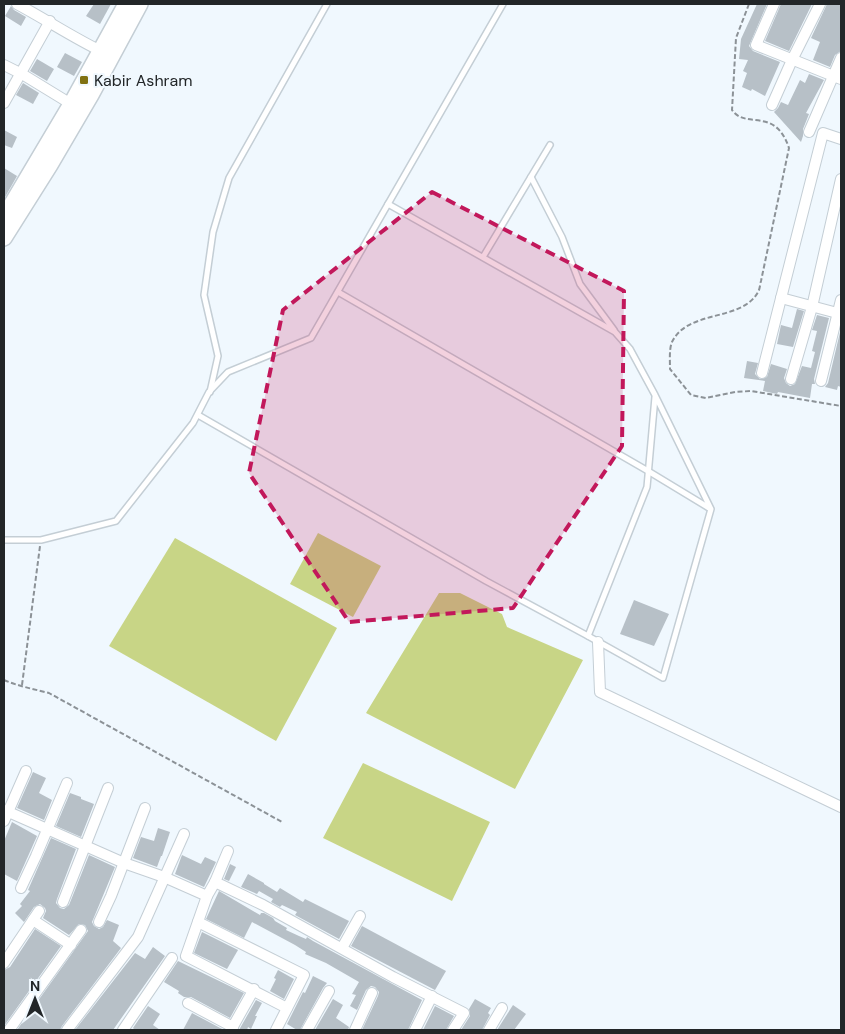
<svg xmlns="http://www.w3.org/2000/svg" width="845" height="1034" viewBox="0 0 845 1034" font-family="'DM Sans',sans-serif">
	<rect width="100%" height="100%" fill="#f0f8fe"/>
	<g fill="#c8d586">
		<path d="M318 533 381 566 353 617 290 584Z"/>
		<path d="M175 538 337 628 276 741 109 646Z"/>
		<path d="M439 593H460L502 614 507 627 583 660 515 789 366 713Z"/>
		<path d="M363 763 490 822 452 901 323 838Z"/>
	</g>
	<g fill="#b7c0c7">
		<path d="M94 4H111L100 24 86 16Z"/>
		<path d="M757 4H767L749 46 753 51 780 62 765 96 752 89 751 91 742 87 747 73 743 71 748 60 739 59 741 39Z"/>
		<path d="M781 4H812L789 51 765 41Z"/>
		<path d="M827 4H841V51L835 55 830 67 813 60 820 42 811 38Z"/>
		<path d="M11 6 14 10 26 17 21 26 5 16Z"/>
		<path d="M65 53 82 62 74 76 57 67Z"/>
		<path d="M37 59 54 69 47 81 30 71Z"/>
		<path d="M809 74 824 80 806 113 809 114 803 129V136L801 142 774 112 778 108 781 102 788 105 800 80 805 83Z"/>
		<path d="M23 83 39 93 33 104 16 95Z"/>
		<path d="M4 130 17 137 12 148 4 145Z"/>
		<path d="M4 168 17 176 4 199Z"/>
		<path d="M797 309 804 311 793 347 777 344 781 325 792 328Z"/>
		<path d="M817 315 829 318 814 379 815 384H812L810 398 778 392 777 394 763 391 765 381 744 378 747 361 758 363 755 374 760 379 767 377 771 364 787 369 784 378 786 383 790 386 795 384 802 366 811 368 815 352 812 351 817 331 812 330Z"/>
		<path d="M841 328V387L838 386 837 390 825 387 828 383Z"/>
		<path d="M634 600 669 614 654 646 620 634Z"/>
		<path d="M33 772 46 778 39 793 52 800 44 820 17 808Z"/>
		<path d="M70 793 81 797V799L94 804 81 837 56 826Z"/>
		<path d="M12 822 37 836 17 881 4 874V841Z"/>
		<path d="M158 828 170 832 162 856H161L157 867 133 858 141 837 154 841Z"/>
		<path d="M51 838 76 849 57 899 56 903 60 908 64 909 69 905 89 855 115 867 92 922 94 926 99 929 103 927 107 920 119 925 113 941 121 948 62 1026 60 1030H17L88 931 85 925 79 924 69 935 43 918 46 911 45 908 40 904 34 907 24 922 15 913 22 906 20 904 30 891 28 890Z"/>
		<path d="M182 855 201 864 205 857 216 862 204 887 175 874Z"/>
		<path d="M230 864 236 867 229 881 224 879Z"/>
		<path d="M248 874 264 883V884L277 892 280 888 303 902 305 899 349 921 339 939 295 915 297 912 282 905 280 907 271 902 273 899 259 891 257 894 241 887Z"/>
		<path d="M219 891 260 915 261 913H264L273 918 275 921 287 928 286 930 299 936 306 939 307 937 313 941 422 1000 408 1030H362L378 996 379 992 375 987 371 986 366 990 357 1010 350 1006 356 995 352 994 359 982 326 963 305 954 306 952 295 945 252 922 244 938 206 919Z"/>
		<path d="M362 926 446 971 435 990 351 946Z"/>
		<path d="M35 929 61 946 4 1026V970L10 967Z"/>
		<path d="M202 932 238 950 227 969 194 953Z"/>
		<path d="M153 947 165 956 113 1030H75L135 953 145 959Z"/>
		<path d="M178 961 244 993 230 1018 191 997H184L178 993 179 991 164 982Z"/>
		<path d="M278 970 294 979 284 999 270 991 276 979 274 978Z"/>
		<path d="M313 976 327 983 323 988 300 1030H297L287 1024 303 992 305 993Z"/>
		<path d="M333 999 343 1005 336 1018 349 1027 348 1030H315Z"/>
		<path d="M475 999 491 1008 488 1013 490 1015 482 1030H461L470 1016 469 1009Z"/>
		<path d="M256 1000 262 1003 255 1016H257L251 1029 248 1027 247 1030H239Z"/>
		<path d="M513 1005 526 1014 514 1030H497Z"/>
		<path d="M148 1006 160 1014 153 1025 160 1030H135L133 1028Z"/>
		<path d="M435 1006 454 1016 446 1030H423Z"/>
		<path d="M192 1013 224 1030H183Z"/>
	</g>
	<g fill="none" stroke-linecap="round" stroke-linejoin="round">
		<g stroke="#c4ced5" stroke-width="8">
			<g id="lane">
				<path d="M531 177 562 237 580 284 614 330"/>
				<path d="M388 204 615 332 630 349 655 395 711 509 663 678 588 636"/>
				<path d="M483 257 550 145"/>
				<path d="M338 292 648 471 709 508"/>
				<path d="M210 392 218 356 204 295 213 232 229 178 327 4"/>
				<path d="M198 415 486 581 588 636 647 487 655 397"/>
				<path d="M4 540H41L116 521 193 423 209 392 228 372 311 338 503 4"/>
			</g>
		</g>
		<g stroke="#c4ced5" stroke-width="12">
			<g id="street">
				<path d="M17 4C47 20 75 39 105 53"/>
				<path d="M774 4 756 45 841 79"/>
				<path d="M4 65 22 74 76 107"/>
				<path d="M4 103 50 21"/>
				<path d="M772 105 792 60 820 4"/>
				<path d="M809 132 841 58"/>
				<path d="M781 298 841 314"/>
				<path d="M762 373 823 133 841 139"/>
				<path d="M791 379 812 307 841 179"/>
				<path d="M821 381 841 300"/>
				<path d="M598 642 600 692 841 807"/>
				<path d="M4 810 124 863 164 877 207 896 215 882 263 905 393 977 464 1013 453 1030"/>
				<path d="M4 821 26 771"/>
				<path d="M215 882 228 851"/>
				<path d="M21 888 36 856 67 783"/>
				<path d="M207 896 186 956 287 1008"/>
				<path d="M63 902 108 788"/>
				<path d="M33 920 71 945"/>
				<path d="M99 922 111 896 145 808"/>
				<path d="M198 922 304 975 276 1030"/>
				<path d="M342 948 360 916"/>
				<path d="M4 963 39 911"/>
				<path d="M188 1003 233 1027"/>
				<path d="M9 1030 81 930"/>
				<path d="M67 1030 138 937 184 834"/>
				<path d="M123 1030 172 958"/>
				<path d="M231 1030 254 989"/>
				<path d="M307 1030 329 991"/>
				<path d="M355 1030 372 993"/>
				<path d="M415 1030 432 996"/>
				<path d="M489 1030 502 1008"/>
			</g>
		</g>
		<g stroke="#c4ced5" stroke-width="18">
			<g id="secondary">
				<path d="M4 217 71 104 126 4"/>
				<path d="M4 238 50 165 91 95 140 4"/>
			</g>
		</g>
		<g stroke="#8c9297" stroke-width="2" stroke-dasharray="5 2.5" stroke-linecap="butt">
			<path d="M749 4 736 38 732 110C746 130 775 106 789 148L761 281C760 284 760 289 758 292 742 322 688 309 672 342 669 349 670 361 670 369L691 395 706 398 735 392 751 391 841 406"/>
			<path d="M841 679V685"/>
			<path d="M4 680C18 686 33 689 49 693L282 822"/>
			<path d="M22 685 40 546"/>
		</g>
		<use href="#lane" stroke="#fff" stroke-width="5"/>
		<use href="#street" stroke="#fff" stroke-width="10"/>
		<use href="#secondary" stroke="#fff" stroke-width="15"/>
	</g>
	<path fill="#c2185b" fill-opacity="0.2" stroke="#c2185b" stroke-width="4" stroke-dasharray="10 6" stroke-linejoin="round" d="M432 192 624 291 622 446 513 608 349 622 249 473 283 310Z"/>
	<rect fill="#807112" stroke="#f0f8fe" stroke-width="2" x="79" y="75" width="10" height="10" rx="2.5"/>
	<g text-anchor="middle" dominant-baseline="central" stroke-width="4" stroke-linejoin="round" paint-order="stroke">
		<g font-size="16" fill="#222628" stroke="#f0f8fe" text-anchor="start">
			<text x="94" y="80">Kabir Ashram</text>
		</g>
	</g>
	<rect width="845" height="1034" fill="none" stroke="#222628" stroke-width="10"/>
	<g transform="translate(35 999)" stroke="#f0f8fe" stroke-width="4" paint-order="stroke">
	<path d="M0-4L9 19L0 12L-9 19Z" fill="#222628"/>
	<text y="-8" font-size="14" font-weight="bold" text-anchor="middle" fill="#222628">N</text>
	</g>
</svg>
